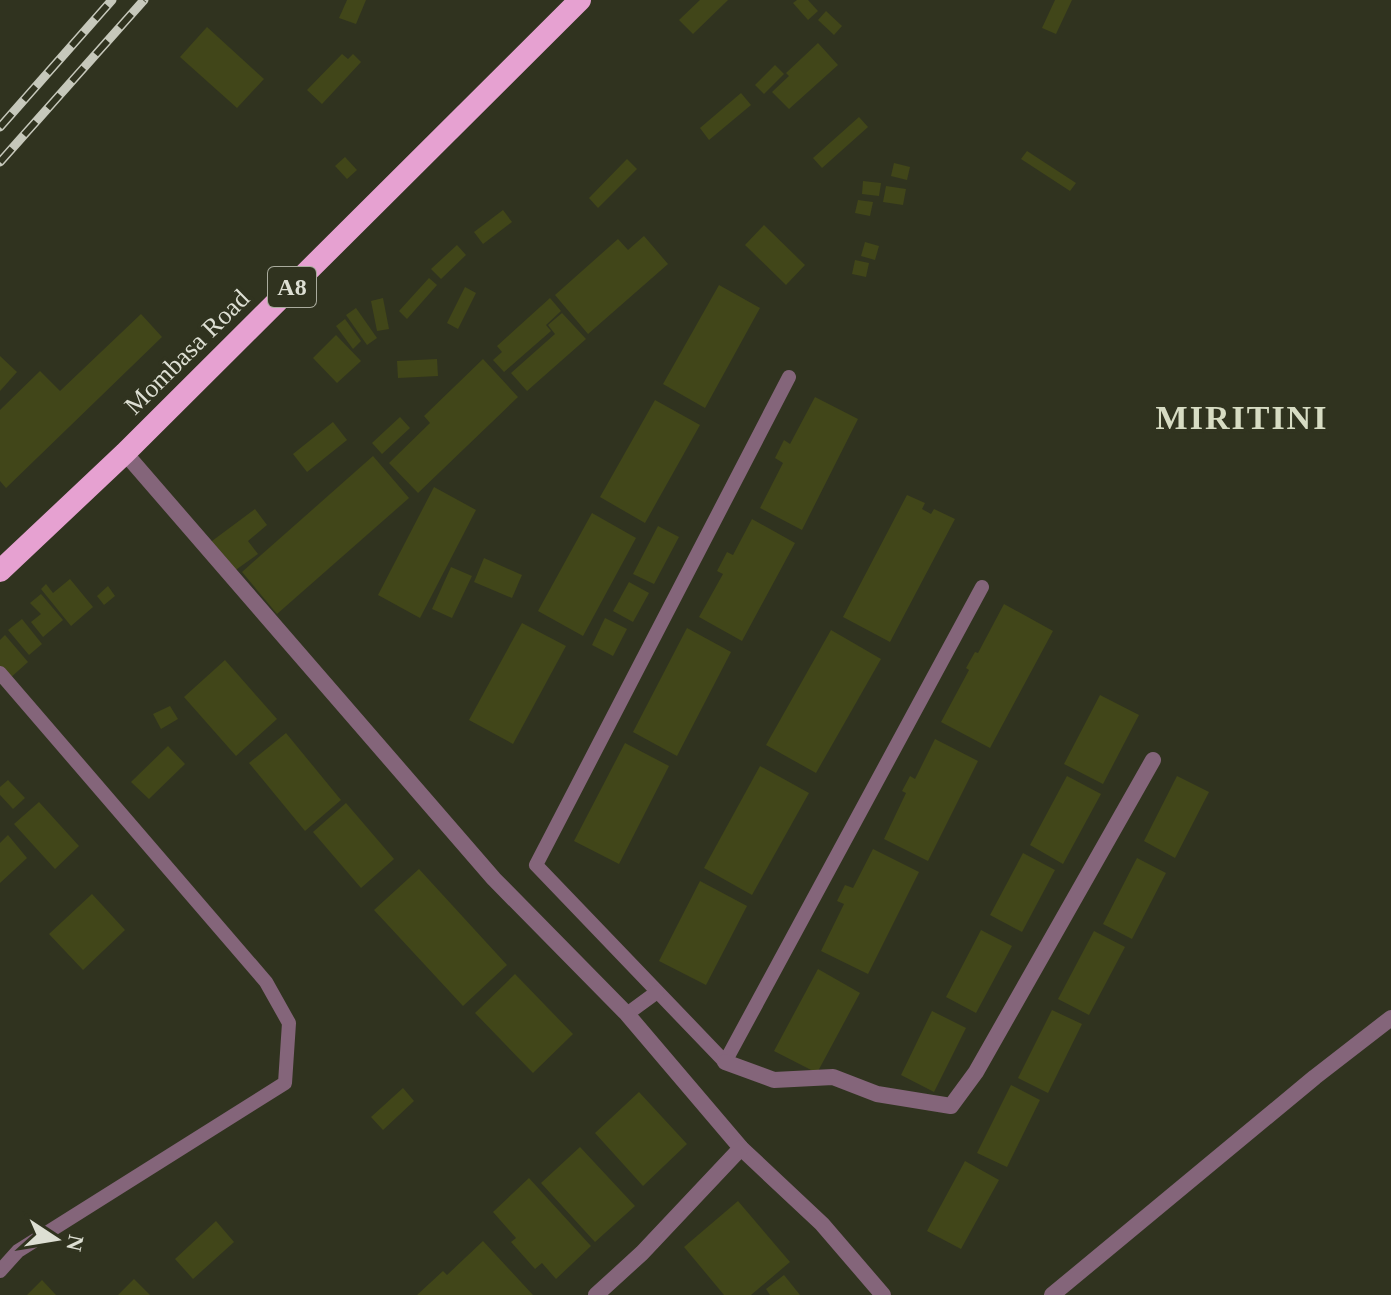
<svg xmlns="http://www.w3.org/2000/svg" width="1391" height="1295" viewBox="0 0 1391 1295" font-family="'Times New Roman',serif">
	<rect width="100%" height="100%" fill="#30331f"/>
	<g fill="#414619">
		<path d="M347 0H366L356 24 339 18Z"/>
		<path d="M700 0H728L693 34 679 20Z"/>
		<path d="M797 0H808L818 11 808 20 793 3Z"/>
		<path d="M1055 0H1072L1056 34 1042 28Z"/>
		<path d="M826 11 842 26 834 35 818 20Z"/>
		<path d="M207 27 264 79 237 108 180 57Z"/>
		<path d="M818 43 838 65 789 109 772 92 789 76 786 73Z"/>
		<path d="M342 54 348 59 353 54 361 62 322 104 307 90Z"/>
		<path d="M775 65 784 74 764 94 755 85Z"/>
		<path d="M741 93 751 105 709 140 700 128Z"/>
		<path d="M859 117 868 127 822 168 813 158Z"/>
		<path d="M1027 151 1076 183 1070 191 1021 159Z"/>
		<path d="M345 157 357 170 347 179 335 166Z"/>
		<path d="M627 159 637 169 598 208 589 198Z"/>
		<path d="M894 163 910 167 907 180 891 176Z"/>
		<path d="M863 181 881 183 879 196 862 194Z"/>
		<path d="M886 186 906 189 903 205 883 202Z"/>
		<path d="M858 200 873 202 870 216 855 213Z"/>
		<path d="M503 210 512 222 483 244 474 232Z"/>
		<path d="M764 225 805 265 786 285 745 245Z"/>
		<path d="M644 236 668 264 588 334 555 295 618 239 628 250Z"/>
		<path d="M865 242 879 246 875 260 861 256Z"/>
		<path d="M457 245 466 255 441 279 431 269Z"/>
		<path d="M855 260 869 263 866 277 852 274Z"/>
		<path d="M429 278 437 285 407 319 399 311Z"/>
		<path d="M719 285 760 308 705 408 663 384Z"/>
		<path d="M465 287 476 293 458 329 447 323Z"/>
		<path d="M383 298 389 329 377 331 371 301Z"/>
		<path d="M550 298 561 311 546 325 551 331 504 372 493 360 502 352 497 346Z"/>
		<path d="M356 308 377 338 367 345 346 315Z"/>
		<path d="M562 313 586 339 527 391 511 373 555 334 548 325Z"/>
		<path d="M141 314 162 337 6 488 0 481V410L40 371 60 391Z"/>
		<path d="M345 319 361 341 353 349 336 326Z"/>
		<path d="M336 335 361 361 337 383 313 358Z"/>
		<path d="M0 356 17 372 0 391Z"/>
		<path d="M437 359 438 376 398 378 397 361Z"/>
		<path d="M483 359 518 397 418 493 389 463 430 423 424 416Z"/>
		<path d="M815 397 858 419 802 530 760 508 783 463 775 458 784 440 790 444Z"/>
		<path d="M655 400 700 425 645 523 600 497Z"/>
		<path d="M400 417 410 428 382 454 372 443Z"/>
		<path d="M333 422 347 440 307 472 293 454Z"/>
		<path d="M373 456 409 498 277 614 242 572Z"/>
		<path d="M434 487 476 510 420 618 378 595Z"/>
		<path d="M907 495 925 503 922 509 931 514 934 509 955 519 890 642 843 617Z"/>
		<path d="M255 509 267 525 248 541 258 554 230 574 208 544Z"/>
		<path d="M592 513 636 538 583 636 538 611Z"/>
		<path d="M752 519 795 543 742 641 699 617 723 574 717 571 727 552 733 555Z"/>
		<path d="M658 526 679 537 654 584 633 574Z"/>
		<path d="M484 558 522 575 512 598 474 582Z"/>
		<path d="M451 567 472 576 452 618 432 609Z"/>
		<path d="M70 579 93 607 71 626 41 589 46 584 53 593Z"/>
		<path d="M629 582 649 593 633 622 613 611Z"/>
		<path d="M108 586 115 596 104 605 97 596Z"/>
		<path d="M41 594 63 620 43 637 31 622 41 614 30 603Z"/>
		<path d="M1004 604 1053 631 990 748 941 722 969 670 966 668 975 652 978 653Z"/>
		<path d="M605 618 627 629 613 656 592 645Z"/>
		<path d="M22 619 42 644 29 655 8 630Z"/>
		<path d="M522 623 566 646 513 744 469 720Z"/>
		<path d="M687 628 731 652 677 756 633 732Z"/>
		<path d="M831 630 881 659 816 773 766 745Z"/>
		<path d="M5 635 28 662 9 679 0 668V640Z"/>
		<path d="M225 660 277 719 236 756 184 697Z"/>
		<path d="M1100 695 1139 715 1103 784 1064 764Z"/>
		<path d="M170 706 178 719 161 729 153 714Z"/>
		<path d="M286 733 341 800 305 831 249 763Z"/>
		<path d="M935 739 978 761 928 861 884 839 906 793 902 791 910 776 915 779Z"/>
		<path d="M625 743 669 766 619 864 574 841Z"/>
		<path d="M168 746 185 764 149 799 131 782Z"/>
		<path d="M760 766 809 793 752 895 704 868Z"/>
		<path d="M1067 776 1101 794 1063 864 1030 845Z"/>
		<path d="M1177 776 1209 792 1175 858 1144 841Z"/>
		<path d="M8 780 25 798 13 809 0 795V787Z"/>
		<path d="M39 802 79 846 55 869 14 824Z"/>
		<path d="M346 803 394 859 361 888 313 832Z"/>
		<path d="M8 835 27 858 0 883V843Z"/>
		<path d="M873 849 919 872 868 974 821 951 844 904 837 901 845 885 853 888Z"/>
		<path d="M1023 853 1055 870 1022 932 990 915Z"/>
		<path d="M1137 858 1166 873 1132 939 1103 924Z"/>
		<path d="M419 869 507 965 463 1006 374 910Z"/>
		<path d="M700 881 747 906 706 985 659 961Z"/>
		<path d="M92 894 125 930 83 970 49 934Z"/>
		<path d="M981 930 1012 946 976 1013 946 997Z"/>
		<path d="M1094 931 1125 947 1089 1015 1058 999Z"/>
		<path d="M818 969 860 993 817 1073 774 1051Z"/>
		<path d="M515 974 573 1034 533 1073 475 1013Z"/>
		<path d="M1052 1010 1082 1024 1048 1093 1018 1078Z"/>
		<path d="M932 1011 966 1028 934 1092 901 1075Z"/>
		<path d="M1011 1085 1040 1100 1007 1167 977 1153Z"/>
		<path d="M403 1088 414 1101 383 1130 371 1117Z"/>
		<path d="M639 1092 687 1144 643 1186 595 1133Z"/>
		<path d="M580 1147 635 1206 595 1242 541 1183Z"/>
		<path d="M965 1161 999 1180 961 1249 927 1231Z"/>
		<path d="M529 1178 591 1246 556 1279 542 1263 535 1269 511 1242 516 1238 493 1212Z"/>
		<path d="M738 1201 790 1262 751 1295H724L684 1247Z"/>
		<path d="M216 1221 234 1242 193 1279 175 1259Z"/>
		<path d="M483 1241 533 1295H417L443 1271 447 1275Z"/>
		<path d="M784 1275 800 1295H770L766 1289Z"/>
		<path d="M134 1279 150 1295H118Z"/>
		<path d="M42 1280 56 1295H27Z"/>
	</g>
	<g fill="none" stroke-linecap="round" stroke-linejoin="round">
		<g stroke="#84657a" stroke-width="14">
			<path d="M789 377 536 865 725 1062 982 587"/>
			<path d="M0 673 266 982 289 1023 285 1083 18 1251 0 1271"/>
			<path d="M627 1014 657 992"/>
		</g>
		<g stroke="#84657a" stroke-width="16">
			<path d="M125 453 494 879 627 1014 741 1148 822 1224 883 1295"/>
			<path d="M725 1062 774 1080 833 1077 877 1094 951 1106 976 1072 1153 760"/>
			<path d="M596 1295 642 1253 741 1148"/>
			<path d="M1052 1295 1315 1077 1391 1018"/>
		</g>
		<path stroke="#e6a1d1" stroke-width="22" d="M0 571 125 453 580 0"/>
		<g stroke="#c6c8bb" stroke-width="9">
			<g id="rail">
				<path d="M0 127 112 0"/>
				<path d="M0 162 144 0"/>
			</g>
		</g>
		<use href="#rail" stroke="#30331f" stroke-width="6" stroke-dasharray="18" stroke-linecap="butt"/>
	</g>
	<g text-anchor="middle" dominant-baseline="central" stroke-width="7" stroke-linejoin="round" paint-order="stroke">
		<rect fill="#30331f" stroke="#a9ab9d" stroke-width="2" x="268" y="267" width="48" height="40" rx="6"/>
		<g font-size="24" font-weight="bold" fill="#dddfd3">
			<text x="292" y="287">A8</text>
		</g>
		<g font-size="26" fill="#dddfd3" stroke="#30331f">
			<text transform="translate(187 352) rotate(-45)">Mombasa Road</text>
		</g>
		<g font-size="34" font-weight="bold" letter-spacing="2" fill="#d7dcc3" stroke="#30331f">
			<text x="1242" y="417">MIRITINI</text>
		</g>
	</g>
	<g transform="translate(56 1239) rotate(102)" stroke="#30331f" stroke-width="6" paint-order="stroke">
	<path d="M0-6L14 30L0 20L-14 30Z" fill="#dddfd3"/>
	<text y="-12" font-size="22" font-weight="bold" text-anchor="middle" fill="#dddfd3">N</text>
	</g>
</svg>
